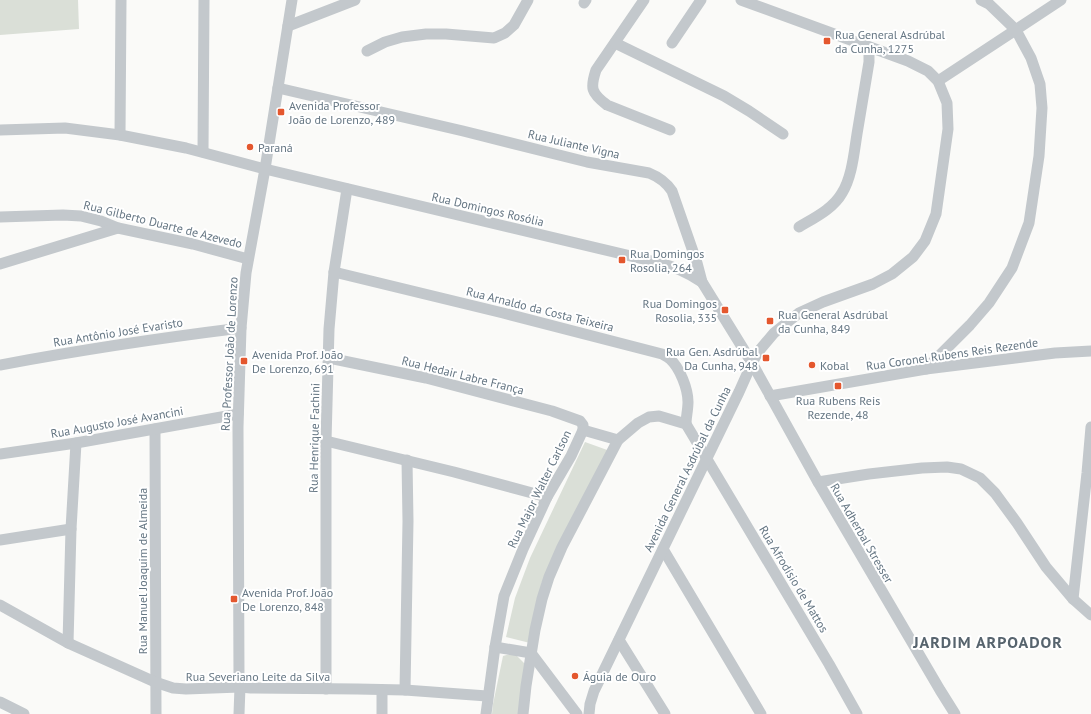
<svg xmlns="http://www.w3.org/2000/svg" width="1091" height="714" viewBox="0 0 1091 714" font-family="'PT Sans',sans-serif">
	<rect width="100%" height="100%" fill="#fafaf8"/>
	<g fill="#dadfd7">
		<path d="M0 0H78L79 29 0 35Z"/>
		<path d="M585 442 610 451 542 582 530 643 506 637 515 598 530 558Z"/>
		<path d="M514 653 525 664 519 714H492L493 704 503 656Z"/>
	</g>
	<g fill="none" stroke-linecap="round" stroke-linejoin="round">
		<g stroke="#c3c8cc" stroke-width="11">
			<path d="M644 0 596 70C590 88 591 93 607 105L670 130"/>
			<path d="M584 3 586 0"/>
			<path d="M288 26 355 0"/>
			<path d="M615 43 724 96 749 111 783 134"/>
			<path d="M672 43 701 0"/>
			<path d="M367 51 385 42 402 37 426 34H446L494 38 505 33 514 25 528 0"/>
			<path d="M938 81 1061 0"/>
			<path d="M278 88 463 131 587 162 649 173C659 177 666 182 672 191L697 263 702 282 752 363 818 482 940 690 955 714"/>
			<path d="M0 130 65 128 120 135 186 148 265 169 660 263C676 267 688 273 702 282"/>
			<path d="M120 135 121 0"/>
			<path d="M203 152 204 0"/>
			<path d="M0 217 63 215 81 216 101 221 118 228 193 244 248 259"/>
			<path d="M799 227C814 218 833 209 842 193 852 177 854 153 857 134 861 110 865 86 869 62V47"/>
			<path d="M0 264 118 228"/>
			<path d="M334 272 503 313 662 354C665 356 668 357 670 359 680 368 688 389 688 402 688 410 686 417 686 424"/>
			<path d="M329 358 426 378 552 411 580 421 583 425V430L571 456 547 497 523 549 504 596 495 647 486 714"/>
			<path d="M0 365C80 350 160 338 241 328"/>
			<path d="M926 369 970 325 989 303 1012 268 1029 223 1039 156 1042 108 1040 84 1031 58 1016 30 989 4 981 0"/>
			<path d="M770 396 926 369 1055 353 1091 351"/>
			<path d="M155 429 156 714"/>
			<path d="M583 430 618 440"/>
			<path d="M326 441 454 472 547 497"/>
			<path d="M0 454 76 443 238 414"/>
			<path d="M818 482 869 474 922 468 947 467 961 469 980 478 995 493 1017 523 1046 567 1073 599 1091 615"/>
			<path d="M0 540 71 529"/>
			<path d="M663 549 761 714"/>
			<path d="M1073 599 1087 473 1091 427"/>
			<path d="M0 605 68 643 155 682 173 688 186 689 240 687 251 688 357 689 405 690 487 696"/>
			<path d="M619 640 665 714"/>
			<path d="M68 643 71 529 76 443"/>
			<path d="M495 647 531 653 577 714"/>
			<path d="M326 689V441L329 329 334 272 347 189"/>
			<path d="M405 690 408 521 407 460"/>
			<path d="M0 702 24 714"/>
			<path d="M239 714 240 687 239 678 238 427 241 328 246 273 265 169 292 0"/>
			<path d="M382 714V690"/>
			<path d="M523 714 526 686 535 630 542 599 549 577 562 547 618 440 638 423 649 417 659 416 686 424 829 664 857 714"/>
			<path d="M589 714 590 704 594 691 739 392 752 363 758 352 774 333 799 313 823 302 873 284 892 274 913 257 925 241 936 214 948 129 947 103 938 81 928 71 908 61 741 0"/>
		</g>
	</g>
	<g fill="#e4572e" stroke="#fff" stroke-width="1.5">
		<rect x="823" y="37" width="8" height="8" rx="2"/>
		<rect x="277" y="108" width="8" height="8" rx="2"/>
		<circle cx="250" cy="147" r="4"/>
		<rect x="618" y="256" width="8" height="8" rx="2"/>
		<rect x="721" y="306" width="8" height="8" rx="2"/>
		<rect x="766" y="317" width="8" height="8" rx="2"/>
		<rect x="762" y="354" width="8" height="8" rx="2"/>
		<rect x="240" y="357" width="8" height="8" rx="2"/>
		<circle cx="812" cy="365" r="4"/>
		<rect x="834" y="382" width="8" height="8" rx="2"/>
		<rect x="230" y="595" width="8" height="8" rx="2"/>
		<circle cx="575" cy="676" r="4"/>
	</g>
	<g text-anchor="middle" dominant-baseline="central" stroke-width="4" stroke-linejoin="round" paint-order="stroke">
		<g font-size="12" fill="#657683" stroke="#fff" text-anchor="start">
			<text x="835" y="34">Rua General Asdrúbal<tspan x="835" dy="14">da Cunha, 1275</tspan></text>
			<text x="289" y="105">Avenida Professor<tspan x="289" dy="14">João de Lorenzo, 489</tspan></text>
			<text x="258" y="147">Paraná</text>
			<text x="630" y="253">Rua Domingos<tspan x="630" dy="14">Rosolia, 264</tspan></text>
			<text x="717" y="303" text-anchor="end">Rua Domingos<tspan x="717" dy="14">Rosolia, 335</tspan></text>
			<text x="778" y="314">Rua General Asdrúbal<tspan x="778" dy="14">da Cunha, 849</tspan></text>
			<text x="758" y="351" text-anchor="end">Rua Gen. Asdrúbal<tspan x="758" dy="14">Da Cunha, 948</tspan></text>
			<text x="252" y="354">Avenida Prof. João<tspan x="252" dy="14">De Lorenzo, 691</tspan></text>
			<text x="820" y="365">Kobal</text>
			<text x="838" y="400" text-anchor="middle">Rua Rubens Reis<tspan x="838" dy="14">Rezende, 48</tspan></text>
			<text x="242" y="592">Avenida Prof. João<tspan x="242" dy="14">De Lorenzo, 848</tspan></text>
			<text x="583" y="676">Águia de Ouro</text>
		</g>
		<g font-size="12" fill="#657683" stroke="#fff">
			<text transform="translate(574 144) rotate(13)">Rua Juliante Vigna</text>
			<text transform="translate(488 209) rotate(13)">Rua Domingos Rosólia</text>
			<text transform="translate(163 224) rotate(14)">Rua Gilberto Duarte de Azevedo</text>
			<text transform="translate(540 309) rotate(14)">Rua Arnaldo da Costa Teixeira</text>
			<text transform="translate(118 332) rotate(-9)">Rua Antônio José Evaristo</text>
			<text transform="translate(229 354) rotate(-87)">Rua Professor João de Lorenzo</text>
			<text transform="translate(952 354) rotate(-8)">Rua Coronel Rubens Reis Rezende</text>
			<text transform="translate(463 375) rotate(14)">Rua Hedair Labre França</text>
			<text transform="translate(117 422) rotate(-10)">Rua Augusto José Avancini</text>
			<text transform="translate(314 438) rotate(-89)">Rua Henrique Fachini</text>
			<text transform="translate(687 469) rotate(-64)">Avenida General Asdrúbal da Cunha</text>
			<text transform="translate(539 489) rotate(-64)">Rua Major Walter Carlson</text>
			<text transform="translate(862 533) rotate(60)">Rua Adherbal Stresser</text>
			<text transform="translate(142 571) rotate(-90)">Rua Manuel Joaquim de Almeida</text>
			<text transform="translate(794 579) rotate(59)">Rua Afrodísio de Mattos</text>
			<text x="258" y="676">Rua Severiano Leite da Silva</text>
		</g>
		<g font-size="16" font-weight="bold" letter-spacing="1" fill="#57646e" stroke="#fff">
			<text x="988" y="642">JARDIM ARPOADOR</text>
		</g>
	</g>
</svg>
